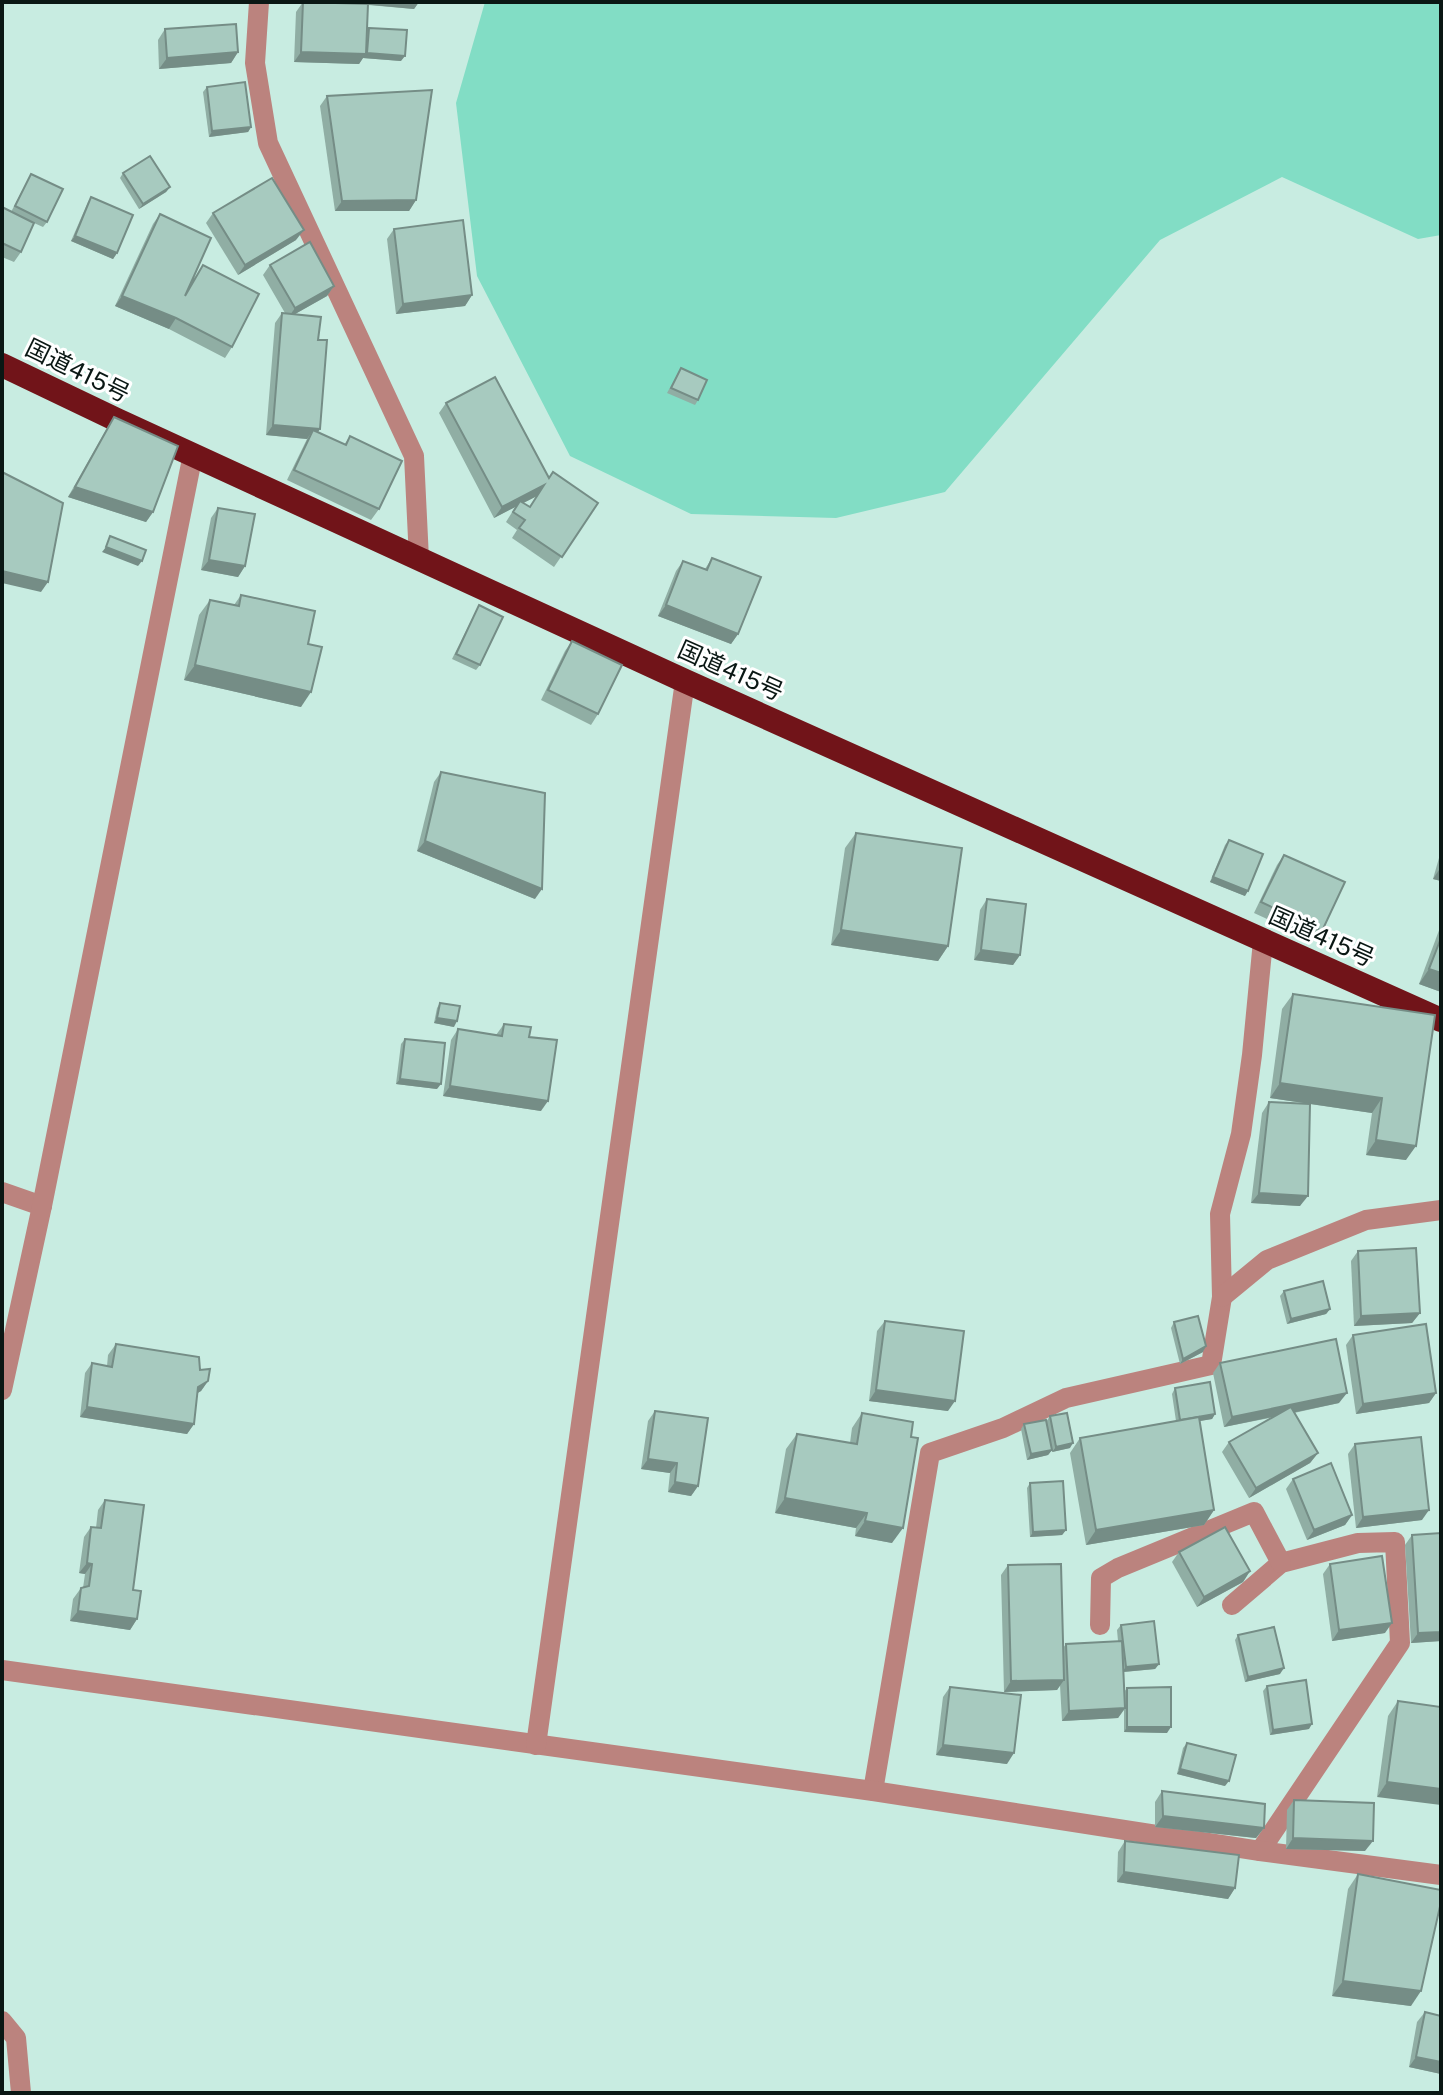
<svg xmlns="http://www.w3.org/2000/svg" width="1443" height="2095" viewBox="0 0 1443 2095" font-family="'Public Sans','Noto Sans JP',sans-serif">
	<rect width="100%" height="100%" fill="#c8ece1"/>
	<path fill="#82ddc5" d="M485 2H1441V235L1418 239 1282 177 1160 240 945 492 836 518 691 514 570 456 477 276 456 103Z"/>
	<g fill="none" stroke-linecap="round" stroke-linejoin="round">
		<path stroke="#bb837e" stroke-width="20" d="M873 1791 930 1453 1003 1428 1066 1398 1211 1365 1222 1297 1220 1214 1241 1134 1252 1055 1263 941"/>
		<g stroke="#bb837e" stroke-width="20">
			<path d="M259 2 255 63 268 143 414 456 419 559"/>
			<path d="M2 1192 42 1206"/>
			<path d="M1222 1297 1267 1260 1366 1220 1441 1210"/>
			<path d="M2 1390 42 1206 193 454"/>
			<path d="M1232 1605 1281 1563 1358 1543 1395 1542 1400 1643 1260 1851"/>
			<path d="M1100 1625 1101 1578 1118 1568 1254 1512 1281 1563"/>
			<path d="M2 1670 873 1791 1260 1851 1441 1875"/>
			<path d="M536 1745 685 681"/>
			<path d="M2 2021 16 2038 21 2093"/>
		</g>
		<path stroke="#711419" stroke-width="24" d="M2 365 117 420 685 681 1441 1020"/>
	</g>
	<g fill="#90aea4" fill-rule="evenodd">
		<path d="M303 2 351 3 340 2H419L414 9 368 5 367 30 369 28 401 61 363 58 359 64 294 62 296 12Z"/>
		<path d="M165 29 238 52 231 63 159 69 158 40Z"/>
		<path d="M207 87 251 127 248 132 209 137 203 92Z"/>
		<path d="M327 96 416 200 409 211H335L320 106Z"/>
		<path d="M123 173 170 187 166 192 139 209 120 178Z"/>
		<path d="M31 174 47 222 43 227 34 223 21 252 14 262 2 257V207L11 212Z"/>
		<path d="M91 197 117 253 113 259 71 241 88 202Z"/>
		<path d="M213 213 296 240 238 275 206 223Z"/>
		<path d="M160 214 191 284 203 265 232 347 225 358 169 329 115 306 153 224Z"/>
		<path d="M394 229 472 295 465 306 396 314 387 239Z"/>
		<path d="M270 265 334 286 327 296 295 314 318 340V432L344 445 350 436 379 509 371 520 287 480 307 439 266 435 275 323 282 313H285L263 275Z"/>
		<path d="M681 368 698 400 695 405 667 393Z"/>
		<path d="M446 403 549 478 598 503 554 567 512 538 517 530 506 522 516 506 494 518 439 413ZM537 496 529 507 523 503Z"/>
		<path d="M114 417 153 512 146 522 68 497 107 428Z"/>
		<path d="M218 508 245 566 238 577 201 570 211 518Z"/>
		<path d="M712 558 738 634 731 644 658 616 676 571 683 561 705 569Z"/>
		<path d="M241 595 308 644 301 707 184 680 199 615 210 600 234 605Z"/>
		<path d="M479 605 480 665 476 670 452 659Z"/>
		<path d="M572 641 598 714 591 725 541 700 565 651Z"/>
		<path d="M441 772 535 899 417 851 434 782Z"/>
		<path d="M856 833 948 946 938 961 831 945 845 848Z"/>
		<path d="M1229 840 1245 896 1210 882 1225 845Z"/>
		<path d="M1441 851V881L1433 879Z"/>
		<path d="M1284 855 1322 931 1315 941 1254 913 1277 865Z"/>
		<path d="M987 899 1020 955 1013 965 974 960 980 910Z"/>
		<path d="M1441 925V992L1419 984Z"/>
		<path d="M1293 994 1435 1015 1406 1160 1366 1155 1372 1113 1310 1104 1300 1206 1251 1203 1262 1113 1269 1102 1310 1104 1270 1098 1282 1009Z"/>
		<path d="M440 1003 454 1027 434 1023 437 1008Z"/>
		<path d="M504 1024 529 1037 541 1111 443 1096 451 1040 458 1029 496 1035Z"/>
		<path d="M405 1039 437 1089 396 1084 401 1044Z"/>
		<path d="M1358 1251 1420 1313 1412 1323 1354 1326 1351 1261Z"/>
		<path d="M1284 1291 1330 1309 1326 1314 1287 1324 1280 1296Z"/>
		<path d="M885 1321 948 1411 869 1401 877 1331Z"/>
		<path d="M1174 1322 1203 1352 1180 1364 1171 1328Z"/>
		<path d="M1353 1335 1436 1393 1429 1403 1356 1414 1346 1345Z"/>
		<path d="M116 1344 200 1370 208 1381 201 1391 197 1393 194 1424 187 1434 80 1417 85 1373 92 1363 107 1366 108 1355Z"/>
		<path d="M1220 1363 1339 1403 1294 1413 1318 1453 1310 1463 1249 1498 1222 1452 1229 1442 1274 1417 1224 1427 1213 1373Z"/>
		<path d="M1175 1388 1215 1414 1212 1419 1199 1421 1214 1510 1204 1525 1086 1545 1070 1453 1080 1438 1176 1421 1172 1394Z"/>
		<path d="M655 1411 698 1486 691 1496 668 1492 670 1473 641 1469 648 1421Z"/>
		<path d="M862 1413 892 1543 855 1536 856 1528 775 1513 786 1449 797 1434 850 1443 852 1428Z"/>
		<path d="M1050 1416 1070 1448 1052 1452V1450L1048 1455 1027 1460 1021 1429 1024 1424 1046 1422Z"/>
		<path d="M1355 1444 1422 1520 1356 1528 1348 1454Z"/>
		<path d="M1293 1479 1352 1515 1345 1525 1307 1540 1286 1489Z"/>
		<path d="M1030 1483 1066 1530 1062 1535 1030 1537 1027 1488Z"/>
		<path d="M105 1500 133 1590 137 1619 130 1630 70 1621 73 1599 81 1588H83L85 1574 79 1573 84 1537 91 1527 96 1528 98 1510Z"/>
		<path d="M1441 1533V1641L1411 1643 1405 1545 1412 1535Z"/>
		<path d="M1179 1552 1250 1571 1243 1582 1197 1607 1172 1562Z"/>
		<path d="M1330 1564 1385 1633 1332 1641 1323 1574Z"/>
		<path d="M1008 1565 1063 1648 1066 1644 1118 1641 1117 1630 1121 1625 1159 1664 1155 1669 1124 1672V1692L1127 1688 1167 1733 1124 1732V1710L1118 1718 1062 1721 1060 1685 1057 1690 1004 1692 1001 1575Z"/>
		<path d="M1238 1635 1280 1674 1245 1682 1235 1640Z"/>
		<path d="M1267 1686 1309 1729 1270 1735 1263 1691Z"/>
		<path d="M950 1687 1007 1764 936 1755 943 1697Z"/>
		<path d="M1398 1701 1441 1707 1377 1797 1388 1716Z"/>
		<path d="M1187 1743 1225 1786 1177 1774 1183 1748Z"/>
		<path d="M1162 1791 1264 1828 1256 1838 1155 1827V1802Z"/>
		<path d="M1294 1800 1365 1851 1286 1849 1287 1810Z"/>
		<path d="M1125 1841 1235 1888 1228 1899 1117 1882 1118 1852Z"/>
		<path d="M1358 1874 1411 2006 1332 1996 1348 1889Z"/>
		<path d="M1425 2012 1441 2074 1409 2067 1417 2022Z"/>
	</g>
	<g fill="#758d86">
		<path d="M340 2H419L414 9Z"/>
		<path d="M238 52 231 63 159 69 167 58Z"/>
		<path d="M301 52 367 53 405 56 401 61 363 58 359 64 294 62Z"/>
		<path d="M251 127 248 132 209 137 212 131Z"/>
		<path d="M170 187 166 192 139 209 143 204Z"/>
		<path d="M416 200 409 211H335L342 201Z"/>
		<path d="M304 230 296 240 238 275 245 265Z"/>
		<path d="M75 236 117 253 113 259 71 241Z"/>
		<path d="M334 286 327 296 288 318 295 308Z"/>
		<path d="M472 295 465 306 396 314 403 304Z"/>
		<path d="M122 296 176 318 169 329 115 306Z"/>
		<path d="M273 425 320 429 313 440V430L307 439 266 435Z"/>
		<path d="M544 485 537 496 494 518 502 507Z"/>
		<path d="M75 487 153 512 146 522 68 497Z"/>
		<path d="M106 547 142 561 138 566 102 552Z"/>
		<path d="M209 560 245 566 238 577 201 570Z"/>
		<path d="M2 571 48 582 41 592 2 583Z"/>
		<path d="M666 605 738 634 731 644 658 616Z"/>
		<path d="M195 665 311 692 301 707 184 680Z"/>
		<path d="M425 841 542 889 535 899 417 851Z"/>
		<path d="M1441 867V881L1433 879Z"/>
		<path d="M1213 877 1248 891 1245 896 1210 882Z"/>
		<path d="M841 930 948 946 938 961 831 945Z"/>
		<path d="M981 950 1020 955 1013 965 974 960Z"/>
		<path d="M1429 969 1441 973V992L1419 984Z"/>
		<path d="M437 1018 457 1021 454 1027 434 1023Z"/>
		<path d="M400 1079 441 1084 437 1089 396 1084Z"/>
		<path d="M1280 1083 1382 1098 1372 1113 1270 1098Z"/>
		<path d="M450 1086 548 1101 541 1111 443 1096Z"/>
		<path d="M1376 1140 1416 1146 1406 1160 1366 1155Z"/>
		<path d="M1259 1193 1308 1196 1300 1206 1251 1203Z"/>
		<path d="M1330 1309 1326 1314 1287 1324 1291 1319Z"/>
		<path d="M1420 1313 1412 1323 1354 1326 1361 1316Z"/>
		<path d="M1206 1346 1203 1352 1180 1364 1183 1359Z"/>
		<path d="M208 1381 201 1391 191 1397 198 1387Z"/>
		<path d="M876 1390 955 1401 948 1411 869 1401Z"/>
		<path d="M1347 1393 1339 1403 1224 1427 1232 1417Z"/>
		<path d="M1436 1393 1429 1403 1356 1414 1363 1404Z"/>
		<path d="M87 1407 194 1424 187 1434 80 1417Z"/>
		<path d="M1215 1414 1212 1419 1177 1425 1180 1420Z"/>
		<path d="M1073 1443 1070 1448 1052 1452 1056 1447Z"/>
		<path d="M1052 1450 1048 1455 1027 1460 1031 1454Z"/>
		<path d="M1318 1453 1310 1463 1249 1498 1256 1488Z"/>
		<path d="M648 1459 677 1463 670 1473 641 1469Z"/>
		<path d="M675 1482 698 1486 691 1496 668 1492Z"/>
		<path d="M785 1498 867 1513 856 1528 775 1513Z"/>
		<path d="M1214 1510 1204 1525 1086 1545 1096 1530Z"/>
		<path d="M1429 1510 1422 1520 1356 1528 1363 1517Z"/>
		<path d="M1352 1515 1345 1525 1307 1540 1314 1530Z"/>
		<path d="M865 1521 903 1528 892 1543 855 1536Z"/>
		<path d="M1066 1530 1062 1535 1030 1537 1033 1532Z"/>
		<path d="M87 1563 92 1564 85 1574 79 1573Z"/>
		<path d="M1250 1571 1243 1582 1197 1607 1204 1597Z"/>
		<path d="M78 1611 137 1619 130 1630 70 1621Z"/>
		<path d="M1392 1623 1385 1633 1332 1641 1339 1630Z"/>
		<path d="M1441 1632V1641L1411 1643 1418 1633Z"/>
		<path d="M1159 1664 1155 1669 1122 1672 1126 1667Z"/>
		<path d="M1284 1668 1280 1674 1245 1682 1248 1677Z"/>
		<path d="M1064 1680 1057 1690 1004 1692 1011 1681Z"/>
		<path d="M1125 1708 1118 1718 1062 1721 1069 1711Z"/>
		<path d="M1312 1724 1309 1729 1270 1735 1273 1730Z"/>
		<path d="M1127 1727H1171L1167 1733 1124 1732Z"/>
		<path d="M943 1745 1014 1753 1007 1764 936 1755Z"/>
		<path d="M1180 1769 1229 1781 1225 1786 1177 1774Z"/>
		<path d="M1387 1782 1441 1789V1805L1377 1797Z"/>
		<path d="M1163 1816 1264 1828 1256 1838 1155 1827Z"/>
		<path d="M1293 1838 1373 1841 1365 1851 1286 1849Z"/>
		<path d="M1124 1872 1235 1888 1228 1899 1117 1882Z"/>
		<path d="M1343 1981 1421 1991 1411 2006 1332 1996Z"/>
		<path d="M1416 2057 1441 2062V2074L1409 2067Z"/>
	</g>
	<g fill="#a7cabf" stroke="#758d86" stroke-width="2">
		<path d="M303 2 368 4 366 54 301 52Z"/>
		<path d="M236 24 238 52 167 58 165 29Z"/>
		<path d="M369 28 407 30 405 56 367 53Z"/>
		<path d="M245 82 251 127 212 131 207 87Z"/>
		<path d="M432 90 416 200 342 201 327 96Z"/>
		<path d="M150 156 170 187 143 204 123 173Z"/>
		<path d="M31 174 63 189 47 222 15 206Z"/>
		<path d="M272 178 304 230 245 265 213 213Z"/>
		<path d="M91 197 133 215 117 253 75 236Z"/>
		<path d="M2 207 34 223 21 252 2 243Z"/>
		<path d="M160 214 211 238 185 296 203 265 259 294 232 347 176 318 122 296Z"/>
		<path d="M463 220 472 295 403 304 394 229Z"/>
		<path d="M310 242 334 286 295 308 270 265Z"/>
		<path d="M282 313 321 317 318 340H327L320 429 273 425Z"/>
		<path d="M681 368 707 380 698 400 671 388Z"/>
		<path d="M495 377 549 478 553 472 598 503 562 557 519 528 525 520 513 512 520 501 530 507 544 485 502 507 446 403Z"/>
		<path d="M114 417 178 446 153 512 75 487Z"/>
		<path d="M313 430 346 445 350 436 402 461 379 509 294 470Z"/>
		<path d="M2 472 63 503 48 582 2 571Z"/>
		<path d="M218 508 255 514 245 566 209 560Z"/>
		<path d="M110 536 146 550 142 561 106 547Z"/>
		<path d="M712 558 761 577 738 634 666 605 683 561 707 570Z"/>
		<path d="M241 595 315 611 308 644 322 647 311 692 195 665 210 600 239 606Z"/>
		<path d="M479 605 503 617 480 665 456 654Z"/>
		<path d="M572 641 622 665 598 714 548 690Z"/>
		<path d="M441 772 545 793 542 889 425 841Z"/>
		<path d="M856 833 962 848 948 946 841 930Z"/>
		<path d="M1229 840 1263 854 1248 891 1213 877Z"/>
		<path d="M1284 855 1345 882 1322 931 1261 902Z"/>
		<path d="M987 899 1026 904 1020 955 981 950Z"/>
		<path d="M1441 938V973L1429 969Z"/>
		<path d="M1293 994 1435 1015 1416 1146 1376 1140 1382 1098 1280 1083Z"/>
		<path d="M440 1003 460 1006 457 1021 437 1018Z"/>
		<path d="M504 1024 531 1027 529 1037 557 1040 548 1101 450 1086 458 1029 502 1036Z"/>
		<path d="M405 1039 445 1043 441 1084 400 1079Z"/>
		<path d="M1269 1102 1310 1104 1308 1196 1259 1193Z"/>
		<path d="M1416 1248 1420 1313 1361 1316 1358 1251Z"/>
		<path d="M1323 1281 1330 1309 1291 1319 1284 1291Z"/>
		<path d="M1198 1316 1206 1346 1183 1359 1174 1322Z"/>
		<path d="M885 1321 964 1331 955 1401 876 1390Z"/>
		<path d="M1426 1324 1436 1393 1363 1404 1353 1335Z"/>
		<path d="M1336 1339 1347 1393 1232 1417 1220 1363Z"/>
		<path d="M116 1344 199 1357 200 1370 210 1369 208 1381 198 1387 194 1424 87 1407 92 1363 112 1367Z"/>
		<path d="M1210 1382 1215 1414 1180 1420 1175 1388Z"/>
		<path d="M1291 1407 1318 1453 1256 1488 1229 1442Z"/>
		<path d="M655 1411 708 1418 698 1486 675 1482 677 1463 648 1459Z"/>
		<path d="M862 1413 913 1422 911 1437 918 1438 903 1528 865 1521 867 1513 785 1498 797 1434 857 1444Z"/>
		<path d="M1067 1413 1073 1443 1056 1447 1050 1416Z"/>
		<path d="M1199 1417 1214 1510 1096 1530 1080 1438Z"/>
		<path d="M1046 1420 1052 1450 1031 1454 1024 1424Z"/>
		<path d="M1421 1437 1429 1510 1363 1517 1355 1444Z"/>
		<path d="M1331 1463 1352 1515 1314 1530 1293 1479Z"/>
		<path d="M1063 1481 1066 1530 1033 1532 1030 1483Z"/>
		<path d="M105 1500 144 1505 133 1590 141 1591 137 1619 78 1611 81 1588 89 1586 92 1564 87 1563 91 1527 101 1528Z"/>
		<path d="M1225 1527 1250 1571 1204 1597 1179 1552Z"/>
		<path d="M1441 1533V1632L1418 1633 1412 1535Z"/>
		<path d="M1382 1556 1392 1623 1339 1630 1330 1564Z"/>
		<path d="M1061 1564 1064 1680 1011 1681 1008 1565Z"/>
		<path d="M1154 1621 1159 1664 1126 1667 1121 1625Z"/>
		<path d="M1274 1627 1284 1668 1248 1677 1238 1635Z"/>
		<path d="M1122 1641 1125 1708 1069 1711 1066 1644Z"/>
		<path d="M1306 1680 1312 1724 1273 1730 1267 1686Z"/>
		<path d="M950 1687 1021 1695 1014 1753 943 1745Z"/>
		<path d="M1171 1687V1727H1127V1688Z"/>
		<path d="M1398 1701 1441 1707V1789L1387 1782Z"/>
		<path d="M1187 1743 1236 1755 1229 1781 1180 1769Z"/>
		<path d="M1162 1791 1265 1804 1264 1828 1163 1816Z"/>
		<path d="M1294 1800 1374 1803 1373 1841 1293 1838Z"/>
		<path d="M1125 1841 1239 1855 1235 1888 1124 1872Z"/>
		<path d="M1358 1874 1441 1890V1902L1421 1991 1343 1981Z"/>
		<path d="M1425 2012 1441 2016V2062L1416 2057Z"/>
	</g>
	<g text-anchor="middle" dominant-baseline="central" stroke-width="6" stroke-linejoin="round" paint-order="stroke">
		<g font-size="24" fill="#0a1714" stroke="#fff">
			<text transform="translate(78 370) rotate(26)">国道415号</text>
			<text transform="translate(731 670) rotate(24)">国道415号</text>
			<text transform="translate(1322 936) rotate(24)">国道415号</text>
		</g>
	</g>
	<rect width="1443" height="2095" fill="none" stroke="#0a1714" stroke-width="8"/>
</svg>
